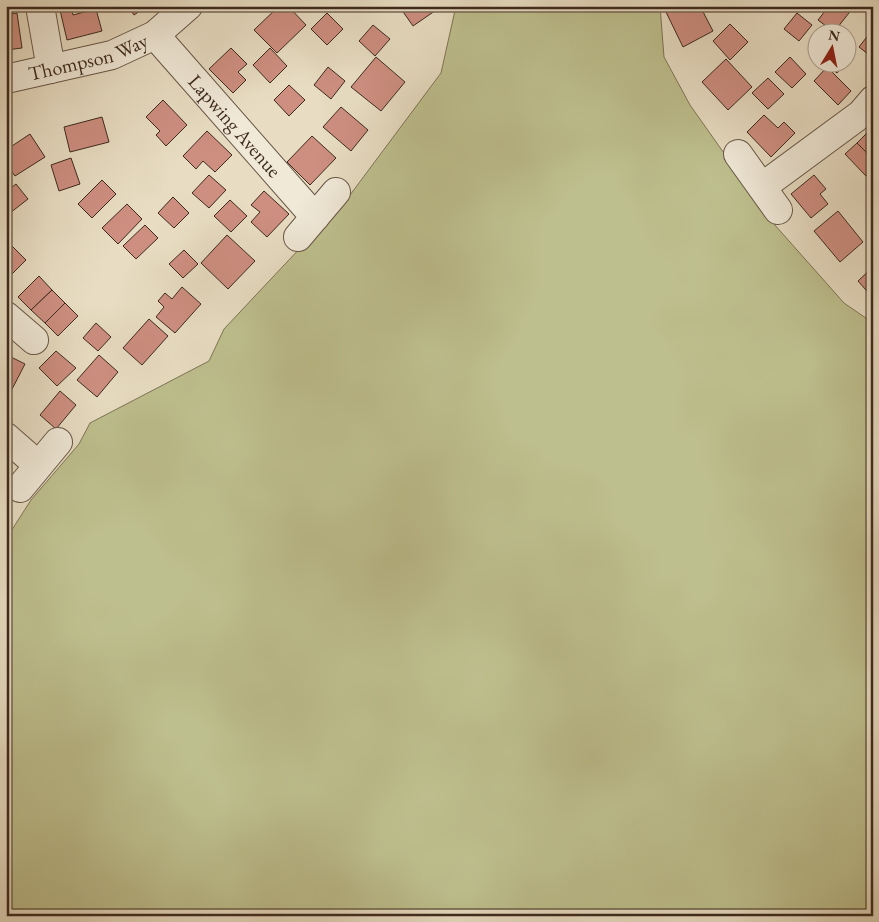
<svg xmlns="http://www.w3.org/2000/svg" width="879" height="922" viewBox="0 0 879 922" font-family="'EB Garamond',serif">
	<rect width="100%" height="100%" fill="#e8ddc3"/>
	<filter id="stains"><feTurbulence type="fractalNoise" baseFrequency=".004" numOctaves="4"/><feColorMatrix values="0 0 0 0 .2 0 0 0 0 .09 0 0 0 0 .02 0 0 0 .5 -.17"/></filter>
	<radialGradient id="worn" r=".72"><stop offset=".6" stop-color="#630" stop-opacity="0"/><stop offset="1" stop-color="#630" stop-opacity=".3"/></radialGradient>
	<path fill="#bebf8e" stroke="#7e7456" d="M456 6H660L664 57 690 105 774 224 844 303 873 323V916H6V539L31 500 79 444 90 423 209 361 224 329 350 195 441 73Z"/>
	<g fill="#ce8f81" stroke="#3d2a1e">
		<path d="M128 6H147L134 15Z"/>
		<path d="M279 6H288L306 25 277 53 254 30Z"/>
		<path d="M399 6H442L413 26Z"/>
		<path d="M678 6H700L713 31 683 47 666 12Z"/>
		<path d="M829 6H848L852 9 834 32 818 20Z"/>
		<path d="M71 7 73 15 96 9 102 31 67 40 60 10Z"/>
		<path d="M17 13 22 48 6 50V15Z"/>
		<path d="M327 13 343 29 327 45 311 29Z"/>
		<path d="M797 13 812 25 799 41 784 29Z"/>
		<path d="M730 24 748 42 730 60 713 41Z"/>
		<path d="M373 25 390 39 375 56 359 41Z"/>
		<path d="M873 29V58L859 47Z"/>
		<path d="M231 48 247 64 238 72 246 80 233 93 209 69Z"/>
		<path d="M270 48 287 66 270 83 253 65Z"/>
		<path d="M376 57 405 82 381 111 351 87Z"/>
		<path d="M790 57 806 74 792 88 775 72Z"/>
		<path d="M726 59 752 87 728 110 702 82Z"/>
		<path d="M824 62H846L837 73Z"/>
		<path d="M328 67 345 81 331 99 314 85Z"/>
		<path d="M827 67 851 91 838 105 814 81Z"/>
		<path d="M768 78 784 94 768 109 752 93Z"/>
		<path d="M289 85 305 100 289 116 274 100Z"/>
		<path d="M163 100 187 125 166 146 156 135 160 131 146 117Z"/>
		<path d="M341 107 368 130 351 151 323 127Z"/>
		<path d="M764 115 778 128 784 122 795 133 771 157 747 132Z"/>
		<path d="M102 117 109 142 70 152 64 127Z"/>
		<path d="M207 131 232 155 215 172 203 161 196 169 183 156Z"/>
		<path d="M869 131 873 135V159L857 143Z"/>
		<path d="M30 134 45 157 15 176 6 164V150Z"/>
		<path d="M312 136 336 158 310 185 287 162Z"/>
		<path d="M857 143 873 159V170L866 176 845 154Z"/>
		<path d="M71 158 80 184 59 191 51 165Z"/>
		<path d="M209 175 226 190 209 208 192 193Z"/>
		<path d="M814 175 826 189 820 194 828 204 811 218 791 194Z"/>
		<path d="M102 180 116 194 92 218 78 204Z"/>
		<path d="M16 184 28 199 10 213 6 209V192Z"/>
		<path d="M264 191 289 214 267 237 251 222 260 212 251 205Z"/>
		<path d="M173 197 189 213 174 228 158 213Z"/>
		<path d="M230 200 247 216 231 232 214 216Z"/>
		<path d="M127 204 142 219 118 244 102 228Z"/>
		<path d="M838 211 863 242 840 262 814 231Z"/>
		<path d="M145 225 158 238 136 259 123 246Z"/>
		<path d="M227 235 255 261 228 289 201 263Z"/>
		<path d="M12 246 26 260 6 280V252Z"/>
		<path d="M184 250 198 264 183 278 169 264Z"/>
		<path d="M873 267V298L858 281Z"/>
		<path d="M39 276 52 290 31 310 18 297Z"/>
		<path d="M182 287 201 304 175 333 156 317 164 307 158 301 165 293 172 299Z"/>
		<path d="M52 290 65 303 45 323 31 310Z"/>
		<path d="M65 303 78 316 58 336 45 323Z"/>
		<path d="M149 319 168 336 142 365 123 348Z"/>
		<path d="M96 323 111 337 98 351 83 338Z"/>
		<path d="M56 351 76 368 57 386 39 368Z"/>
		<path d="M7 355 25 364 8 397 6 396Z"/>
		<path d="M99 355 118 372 97 397 77 380Z"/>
		<path d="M60 391 76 405 56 429 40 415Z"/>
	</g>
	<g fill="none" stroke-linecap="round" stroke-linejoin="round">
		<g stroke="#685747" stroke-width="30">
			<g id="minor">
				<path d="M40 6 51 69"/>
				<path id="s1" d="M155 35 315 217"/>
				<path id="s2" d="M6 79 112 55 155 35 188 6"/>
				<path d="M738 154 778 210"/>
				<path d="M762 187 861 114 873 100"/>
				<path d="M298 237 336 192"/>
				<path d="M6 316 34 340"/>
				<path d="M6 437 38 465"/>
				<path d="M20 488 58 442"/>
			</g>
		</g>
		<use href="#minor" stroke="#f0e9d8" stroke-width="28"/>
	</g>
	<g text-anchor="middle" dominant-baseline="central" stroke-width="4" stroke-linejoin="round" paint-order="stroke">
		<g font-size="20" fill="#3d2a1e" stroke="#f0e9d8">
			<text stroke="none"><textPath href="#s2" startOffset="85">Thompson Way</textPath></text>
			<text stroke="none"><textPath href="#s1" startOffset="121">Lapwing Avenue</textPath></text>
		</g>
	</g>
	<rect width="879" height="922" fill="none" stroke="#e8ddc3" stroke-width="25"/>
	<rect x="8" y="8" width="864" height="907" fill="none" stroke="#3d2a1e" stroke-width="2.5"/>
	<rect x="12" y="12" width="854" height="897" fill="none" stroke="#3d2a1e"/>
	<g transform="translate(832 48) rotate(10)"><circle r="24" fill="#f0e9d8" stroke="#a89d8e"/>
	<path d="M0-4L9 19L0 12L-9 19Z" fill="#8f2418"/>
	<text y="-8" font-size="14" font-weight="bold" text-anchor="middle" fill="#3d2a1e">N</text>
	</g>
	<rect width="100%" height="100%" filter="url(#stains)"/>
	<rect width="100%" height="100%" fill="url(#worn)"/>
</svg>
